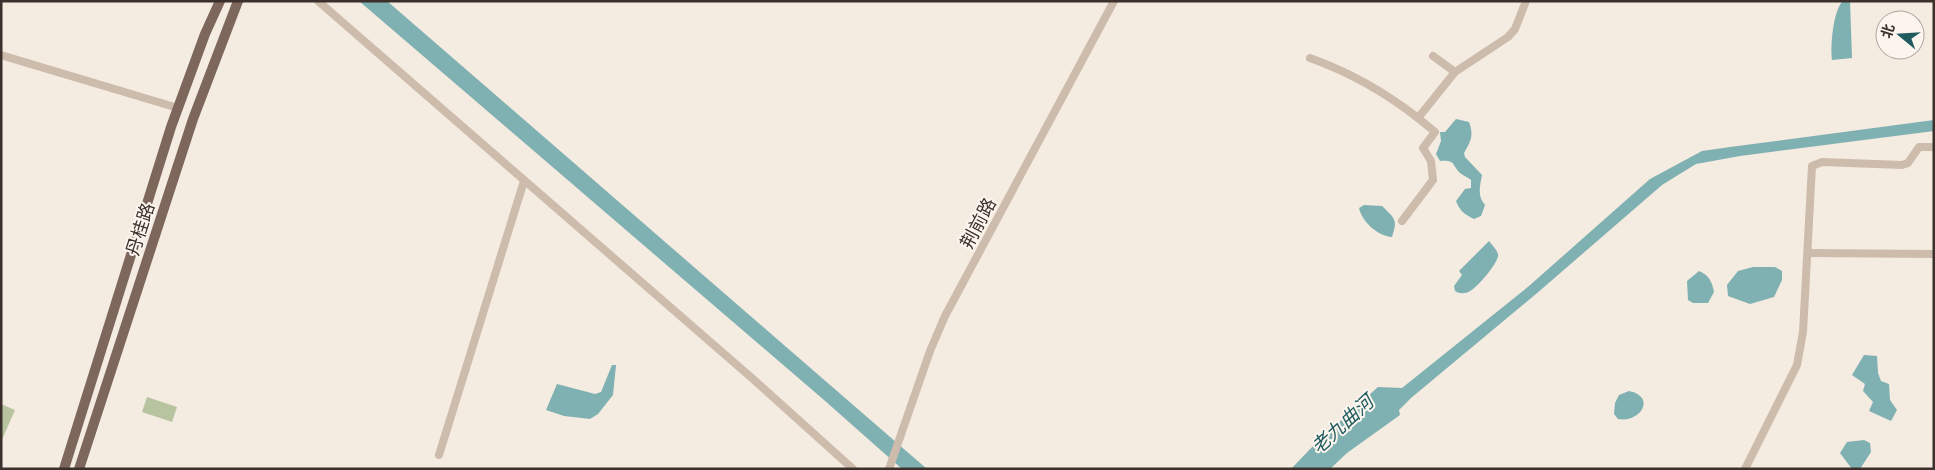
<svg xmlns="http://www.w3.org/2000/svg" width="1935" height="470" viewBox="0 0 1935 470" font-family="Mulish,'Noto Sans SC',sans-serif">
	<rect width="100%" height="100%" fill="#f4ebe1"/>
	<g fill="#b8c4a0">
		<path d="M147 397 177 407 172 422 142 412Z"/>
		<path d="M1 404 15 410 1 442Z"/>
	</g>
	<g fill="#7fb0b2">
		<path d="M359 1H387L927 469H902L824 400Z"/>
		<path d="M1843 1H1850L1852 58 1832 60C1830 47 1833 10 1843 1Z"/>
		<path d="M1456 119 1469 122C1474 136 1471 141 1464 153L1465 157 1482 175C1480 186 1477 196 1485 205L1481 216 1474 219C1464 214 1460 211 1456 201L1465 189 1471 188V180C1467 177 1464 176 1460 173 1451 164 1456 160 1440 161L1436 154 1441 141 1440 132H1445Z"/>
		<path d="M1934 120V131L1740 156 1696 164 1662 185 1536 294 1411 398 1399 410 1400 415 1347 453 1330 469H1291L1314 445 1378 387 1402 388 1529 286 1650 179 1702 151 1730 147Z"/>
		<path d="M1364 205 1382 206C1395 219 1398 219 1392 237 1378 236 1362 222 1359 208Z"/>
		<path d="M1489 241C1492 245 1497 250 1498 254 1500 261 1477 288 1470 291 1466 294 1459 294 1455 291L1454 286 1462 275 1459 271Z"/>
		<path d="M1753 267H1775L1782 271V280L1774 297 1750 304 1728 296 1727 285 1738 271Z"/>
		<path d="M1699 271C1709 275 1712 282 1714 292L1708 303H1693L1688 300 1687 281Z"/>
		<path d="M1864 355 1877 356 1878 373 1881 381 1889 384 1890 400 1897 410 1891 421 1869 411 1873 402 1863 391 1865 384 1852 375Z"/>
		<path d="M612 365H616L613 395 598 414 590 419 582 418 564 416 546 410 557 384 595 394 601 392Z"/>
		<path d="M1629 391C1657 397 1640 423 1618 419L1614 414 1615 403 1619 395Z"/>
		<path d="M1864 440 1870 443 1871 452 1860 469H1852L1840 453 1847 442Z"/>
	</g>
	<g fill="none" stroke-linecap="round" stroke-linejoin="round">
		<g stroke="#cdbbac" stroke-width="8">
			<path d="M318 1 753 379 853 469"/>
			<path d="M1 55 178 108"/>
			<path d="M1433 56 1455 72"/>
			<path d="M1310 58C1349 72 1386 93 1418 118"/>
			<path d="M1402 221 1433 180 1431 161 1423 148 1435 132 1418 118 1455 72 1508 37 1515 29 1526 1"/>
			<path d="M1808 253 1934 254"/>
			<path d="M439 455 524 181"/>
			<path d="M889 469 930 351 945 316 1114 1"/>
			<path d="M1745 469 1797 365 1803 332 1812 166 1822 162 1902 165 1908 163 1919 147H1934"/>
		</g>
		<g stroke="#7d675c" stroke-width="10">
			<path d="M64 469 171 127 205 34 220 1"/>
			<path d="M79 469 193 119 238 1"/>
		</g>
	</g>
	<g text-anchor="middle" dominant-baseline="central" stroke-width="4" stroke-linejoin="round" paint-order="stroke">
		<g font-size="18" fill="#3b302b" stroke="#fbf5ee">
			<text transform="translate(978 223) rotate(-62)">荆前路</text>
			<text transform="translate(140 229) rotate(-72)">丹桂路</text>
		</g>
		<g font-size="19" font-style="italic" fill="#1f5a5e" stroke="#fbf5ee">
			<text transform="translate(1342 424) rotate(-42)">老九曲河</text>
		</g>
	</g>
	<rect width="1935" height="470" fill="none" stroke="#3b302b" stroke-width="5"/>
	<g transform="translate(1900 35) rotate(288)"><circle r="24" fill="#fbf5ee" stroke="#aea6a0"/>
	<path d="M0-4L9 19L0 12L-9 19Z" fill="#1f5a5e"/>
	<text y="-8" font-size="14" font-weight="bold" text-anchor="middle" fill="#3b302b">北</text>
	</g>
</svg>
